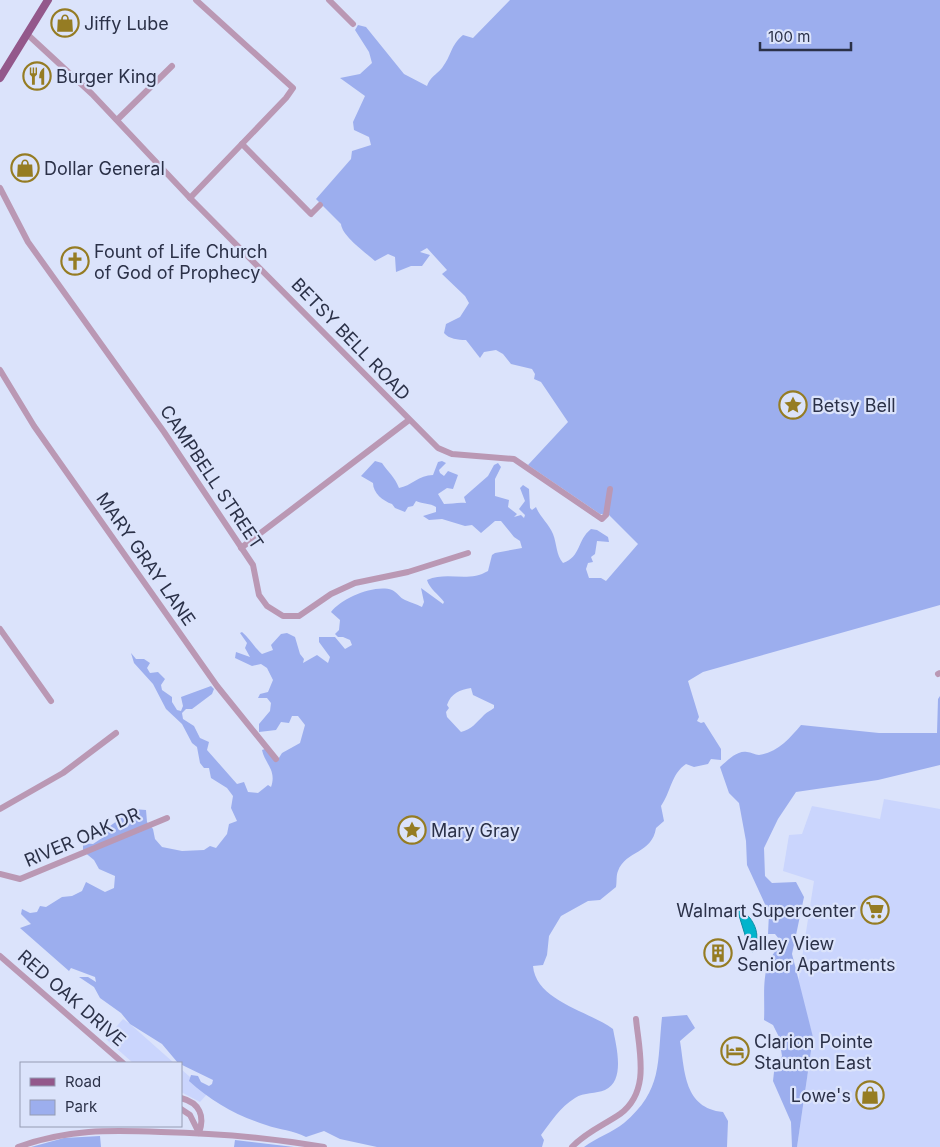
<svg xmlns="http://www.w3.org/2000/svg" width="940" height="1147" viewBox="0 0 940 1147" font-family="Inter,sans-serif">
	<rect width="100%" height="100%" fill="#dbe3fb"/>
	<g fill="#cad5fd">
		<path d="M884 799 940 809V1147H797L813 1037 798 983 814 881 783 871 789 835 802 834 812 806 880 819Z"/>
		<path d="M123 1019 130 1024 174 1063H133L106 1039Z"/>
		<path d="M181 1069 208 1093 200 1102 181 1092Z"/>
	</g>
	<g fill="#9caeee" fill-rule="evenodd">
		<path d="M510 0H940V605L703 672 688 681 699 717 697 721 701 723 704 722 721 749V760L711 759 708 764 694 767 686 764C671 774 671 792 661 806L664 821 656 828C652 854 626 850 618 871 616 875 617 882 616 887L600 900 588 901 561 916 549 936 547 955 543 965 533 966C536 1001 589 1011 613 1029 616 1045 626 1081 605 1090 596 1094 584 1092 575 1098 560 1107 551 1122 541 1135L544 1140 542 1147H377L340 1139 324 1131 306 1137C293 1130 280 1130 266 1125 237 1116 211 1101 189 1081L191 1075 198 1076 201 1082 209 1086 212 1084 213 1080 178 1063 162 1044 130 1024 121 1013 100 998 94 987 79 977H88L96 982 95 977 71 968 69 971 20 928 31 924 21 914 22 909 30 913 37 912 40 906 46 907 62 897 72 896 82 891 86 882 105 892 114 888 115 876 99 869 94 860 83 851V843L93 844 105 836 106 829 133 809 146 810 147 822 153 829 155 839 162 847 182 851 204 850 210 846 216 848 227 834 229 824 237 821 231 808 233 796 227 788 211 778 209 768H204L200 763 197 747 192 743 182 724 166 709 153 684 134 663 131 653 136 659H144L150 663 147 668 150 673 158 672 165 679 161 685 162 690 172 697V702L177 710 181 711 183 706 181 697 211 686 214 689 212 694 192 709H186L182 713 183 719 194 726 200 738 209 742 207 750 237 784 244 782 248 792 258 793 268 785 271 787C277 770 265 764 262 750L265 749 277 761 282 753 300 743 305 725 298 716H292L289 723 281 722 276 730 259 732V724L270 711 271 703 267 698H258L260 694 268 692 273 680 267 668 261 664 252 666 235 658 236 652 250 657 245 648 247 643 240 633 242 632C250 639 254 647 262 654L273 650 271 645 281 634 287 633 295 637 300 654 304 659 303 663 317 655 328 663 330 657 319 642V637H335L345 649 352 645 350 640 343 637H338L335 634 339 630 340 620 331 612C342 598 375 584 392 590 397 592 400 598 405 600 412 603 416 604 422 607L424 602 421 588 443 604 444 602C439 595 429 588 427 580 448 571 468 583 488 571L492 555 495 553 522 548 520 541 514 537 501 521H495L481 533 472 525 465 526 442 519 429 520 423 516 436 512V507C430 503 423 504 416 501L413 506 408 507 405 512 395 508 392 504C383 501 373 493 373 483L361 476 375 461 382 463C388 472 395 477 399 488 411 486 419 475 433 475L438 462 442 461 446 463 439 470 440 473 444 476 448 471 458 475 453 489 447 488 438 494 444 504C452 504 458 502 466 503L464 497 488 476 494 465 498 463 501 467 495 479V496L509 500 508 507 517 514 514 517 521 515 524 518 525 515 519 509 525 501 520 488 523 485 529 489 530 508 532 510 536 507C540 517 549 524 553 534 557 544 556 555 563 563 581 557 577 540 591 529L597 530 608 537 609 542 597 541 595 554 591 557 593 562 588 563 586 569 589 578H601L606 581 638 544 608 514H600L528 465 568 422 541 382 534 379 535 374 532 369 511 364 503 354 496 350 484 352 480 358 466 340C458 340 449 339 444 333L446 324 460 317 469 303 465 296 442 274 447 270 427 248 420 252 430 255 422 266H411L396 272 395 257 388 254 375 261C365 252 342 236 341 224L316 199 351 159 352 151 371 145 369 137 354 130 353 122 365 96 340 78 360 74 372 63 369 52 355 30 358 25 366 27 404 74 427 86C430 77 436 75 442 68 452 55 450 46 463 35L473 38ZM471 688 473 695 494 705V708C490 711 487 712 484 715 476 723 472 729 461 732L447 717 446 712 449 708 447 705C451 693 460 690 471 688Z"/>
		<path d="M940 696V765L878 780 796 792 778 819 764 848 765 876 772 883 796 882 804 897 792 954 813 1037 797 1147H792L791 1122 773 1081 774 1072 782 1056 779 1037 773 1025 764 1020C765 1002 762 981 768 964 772 953 777 953 779 939L775 934H768L769 913 747 865 746 841 739 803 729 793 720 767C727 761 737 750 747 752 751 752 755 755 759 755 777 753 790 738 801 725L879 733H937L938 699Z"/>
		<path d="M687 1015 695 1028 680 1041C685 1072 684 1108 723 1112L728 1121 727 1147H584C596 1138 613 1132 624 1123 663 1090 657 1063 662 1017Z"/>
		<path d="M100 1136 101 1147H31L64 1138Z"/>
		<path d="M235 1140 294 1147H234Z"/>
	</g>
	<path fill="#00b4cc" stroke="#0d8da4" d="M737 909C753 914 763 936 753 952L750 951Z"/>
	<g fill="none" stroke-linecap="round" stroke-linejoin="round">
		<g stroke="#ba98b4" stroke-width="6">
			<path d="M329 0 353 24"/>
			<path d="M27 34 92 94 190 198 438 448 452 454 514 459 602 519 606 515 610 489"/>
			<path d="M117 120 172 66"/>
			<path d="M242 144 311 214 320 205"/>
			<path d="M0 188 28 242 164 432 253 565 259 595 267 606 283 616H299L331 594 355 583 408 572 468 553"/>
			<path d="M190 198 286 98 293 88 196 0"/>
			<path d="M0 370 34 426 217 686 276 759"/>
			<path d="M241 548 409 420"/>
			<path d="M0 629 51 701"/>
			<path d="M938 674 940 673"/>
			<path d="M0 809 63 773 116 733"/>
			<path d="M0 874 20 879 167 818"/>
			<path d="M0 956 123 1063"/>
			<path d="M181 1098C200 1103 205 1116 199 1133"/>
			<path d="M181 1109 190 1115 199 1133"/>
			<path d="M18 1147C68 1129 109 1130 161 1132 216 1133 270 1138 324 1147"/>
			<path d="M572 1147C586 1132 604 1125 620 1114 651 1091 639 1051 636 1019"/>
		</g>
		<path stroke="#93588b" stroke-width="8" d="M0 78 48 0"/>
	</g>
	<defs>
		<g id="shop-ring" transform="scale(1.4375)"><circle r="9.5" fill="#dbe3fb" stroke="#957c23" stroke-width="1.5"/><path d="M-5-2.5h2.3a2.7 3.5 0 0 1 5.4 0H5L5.5 6h-11ZM-1.5-2.5h3a1.5 2.3 0 0 0-3 0Z" fill="#957c23"/></g>
		<g id="restaurant-ring" transform="scale(1.4375)"><circle r="9.5" fill="#dbe3fb" stroke="#957c23" stroke-width="1.5"/><path d="M-5-6h1v4h1v-4h1v4h1v-4h1v5L-1.5 .5V6h-2V.5L-5-1ZM5-6V6H3V1.5H1.5Q1.5-4 5-6Z" fill="#957c23"/></g>
		<g id="church-ring" transform="scale(1.4375)"><circle r="9.5" fill="#dbe3fb" stroke="#957c23" stroke-width="1.5"/><path d="M-1.2-6h2.4v3.5h3.3v2.4h-3.3V6h-2.4V-.1h-3.3v-2.4h3.3Z" fill="#957c23"/></g>
		<g id="sight-ring" transform="scale(1.4375)"><circle r="9.5" fill="#dbe3fb" stroke="#957c23" stroke-width="1.5"/><path d="M0-6L1.8-2.2L6-1.7L2.9 1.2L3.7 5.4L0 3.3L-3.7 5.4L-2.9 1.2L-6-1.7L-1.8-2.2Z" fill="#957c23"/></g>
		<g id="supermarket-ring" transform="scale(1.4375)"><circle r="9.5" fill="#dbe3fb" stroke="#957c23" stroke-width="1.5"/><path d="M-6-5.5h2.5l.6 2H6L4.5 2H-2.5L-4.4-4H-6ZM-1.5 3.2a1.3 1.3 0 1 0 .1 0ZM3 3.2a1.3 1.3 0 1 0 .1 0Z" fill="#957c23"/></g>
		<g id="building-ring" transform="scale(1.4375)"><circle r="9.5" fill="#dbe3fb" stroke="#957c23" stroke-width="1.5"/><path d="M-4-6H4V6H1V3H-1V6H-4ZM-2.5-4.3h1.7v1.8h-1.7ZM.8-4.3h1.7v1.8H.8ZM-2.5-1h1.7V.8h-1.7ZM.8-1h1.7V.8H.8Z" fill="#957c23"/></g>
		<g id="hotel-ring" transform="scale(1.4375)"><circle r="9.5" fill="#dbe3fb" stroke="#957c23" stroke-width="1.5"/><path d="M-6-4.5h1.5V1H6V5H4.5V3h-9V5H-6ZM-4 0a1.8 1.8 0 1 1 3.6 0ZM.5 0V-2.5h3Q6-2.5 6 0Z" fill="#957c23"/></g>
	</defs>
	<g fill-rule="evenodd">
		<use href="#shop-ring" x="65" y="23"/>
		<use href="#restaurant-ring" x="37" y="76"/>
		<use href="#shop-ring" x="25" y="168"/>
		<use href="#church-ring" x="75" y="261"/>
		<use href="#sight-ring" x="793" y="405"/>
		<use href="#sight-ring" x="412" y="830"/>
		<use href="#supermarket-ring" x="875" y="910"/>
		<use href="#building-ring" x="718" y="953"/>
		<use href="#hotel-ring" x="735" y="1051"/>
		<use href="#shop-ring" x="870" y="1095"/>
	</g>
	<g text-anchor="middle" dominant-baseline="central" stroke-width="4.5" stroke-linejoin="round" paint-order="stroke">
		<g font-size="18" fill="#2b3148" stroke="#dbe3fb" text-anchor="start">
			<text x="84" y="23">Jiffy Lube</text>
			<text x="56" y="76">Burger King</text>
			<text x="44" y="168">Dollar General</text>
			<text x="94" y="251">Fount of Life Church<tspan x="94" dy="21">of God of Prophecy</tspan></text>
			<text x="812" y="405">Betsy Bell</text>
			<text x="431" y="830">Mary Gray</text>
			<text x="856" y="910" text-anchor="end">Walmart Supercenter</text>
			<text x="737" y="943">Valley View<tspan x="737" dy="21">Senior Apartments</tspan></text>
			<text x="754" y="1041">Clarion Pointe<tspan x="754" dy="21">Staunton East</tspan></text>
			<text x="851" y="1095" text-anchor="end">Lowe's</text>
		</g>
		<g font-size="18" fill="#2b3148" stroke="#dbe3fb">
			<text transform="translate(351 339) rotate(46)">BETSY BELL ROAD</text>
			<text transform="translate(212 477) rotate(56)">CAMPBELL STREET</text>
			<text transform="translate(146 559) rotate(55)">MARY GRAY LANE</text>
			<text transform="translate(82 837) rotate(-23)">RIVER OAK DR</text>
			<text transform="translate(72 998) rotate(41)">RED OAK DRIVE</text>
		</g>
	</g>
	<rect x="20" y="1062" width="162" height="65" fill="#dbe3fb" stroke="#959cb3"/>
	<rect x="30" y="1078" width="25" height="8" fill="#93588b" stroke="#959cb3"/>
	<text x="65" y="1087" font-size="15" fill="#2b3148">Road</text>
	<rect x="30" y="1100" width="25" height="15" fill="#9caeee" stroke="#959cb3"/>
	<text x="65" y="1112" font-size="15" fill="#2b3148">Park</text>
	<path d="M760 42v8h91v-8" fill="none" stroke="#2b3148" stroke-width="2.5"/>
	<text x="768" y="42" font-size="15" fill="#2b3148" stroke="#dbe3fb" stroke-width="4" paint-order="stroke">100 m</text>
</svg>
